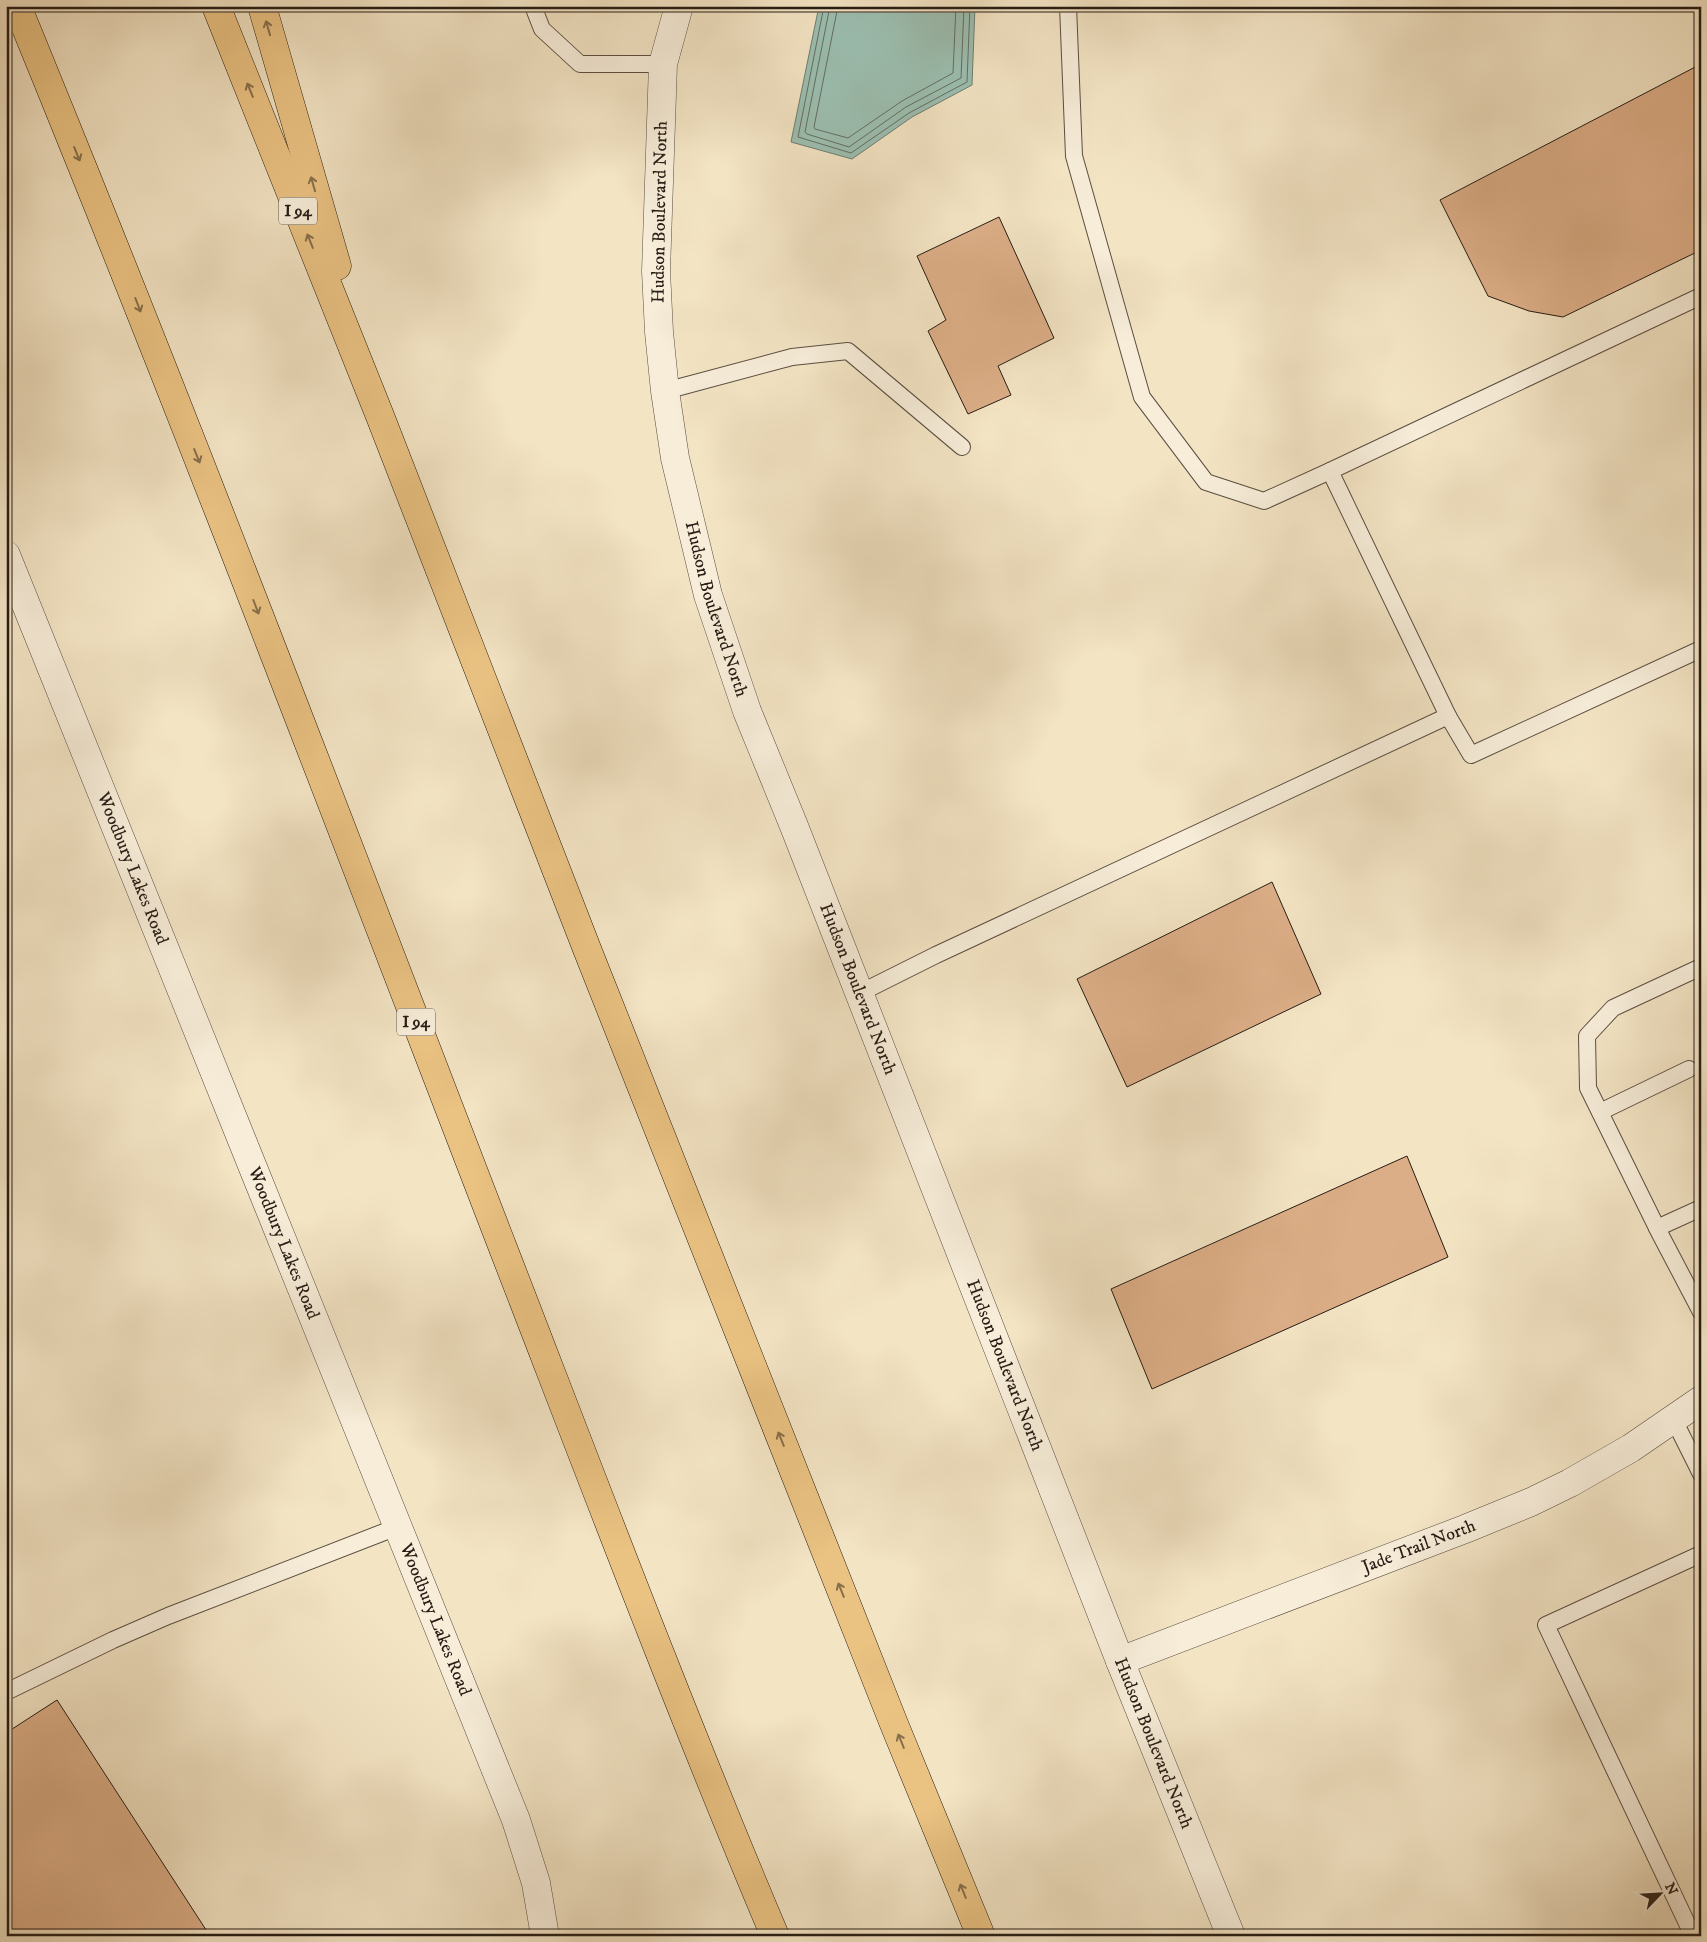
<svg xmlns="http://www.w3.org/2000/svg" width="1707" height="1942" viewBox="0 0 1707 1942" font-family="'IM FELL DW Pica',serif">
	<rect width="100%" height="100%" fill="#f3e4c4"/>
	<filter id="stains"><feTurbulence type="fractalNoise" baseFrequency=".004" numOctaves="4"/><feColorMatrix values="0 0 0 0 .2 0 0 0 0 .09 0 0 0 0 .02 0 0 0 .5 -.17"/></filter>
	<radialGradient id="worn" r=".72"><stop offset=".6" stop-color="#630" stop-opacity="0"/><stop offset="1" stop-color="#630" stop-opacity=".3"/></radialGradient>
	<path fill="#9cbfb1" stroke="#6d7e73" d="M819 6H975L972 85 912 117 852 159 791 142Z"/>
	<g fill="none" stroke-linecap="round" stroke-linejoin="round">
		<g stroke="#626e63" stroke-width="1">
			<path d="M824 6 798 137 851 153 909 113 967 82 970 6"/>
			<path d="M830 6 805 132 807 134 849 147 906 107 961 78 964 6"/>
			<path d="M838 6 814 127 815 129 848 138 902 101 953 73 956 6"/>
		</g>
	</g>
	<g fill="#dcae87" stroke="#271c15">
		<path d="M1701 64V250L1563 317 1529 311 1488 296 1440 200Z"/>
		<path d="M999 217 1054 338 998 366 1011 395 968 414 928 331 946 320 917 256Z"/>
		<path d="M1272 882 1321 994 1127 1087 1077 979Z"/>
		<path d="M1407 1156 1448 1257 1152 1389 1111 1289Z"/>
		<path d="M57 1700 210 1936H6V1733Z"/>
	</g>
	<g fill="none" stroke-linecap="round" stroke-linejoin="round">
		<g stroke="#5a4e41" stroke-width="18">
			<g id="service">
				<path d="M533 6 542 29 580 64H663"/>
				<path d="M665 391 792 357 848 351 962 447"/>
				<path d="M1330 471 1701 296"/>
				<path d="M1448 716 1471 755 1701 649"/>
				<path d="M1701 967 1613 1008 1587 1036 1588 1088 1659 1232 1701 1312"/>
				<path d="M860 993 936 955 1448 716 1330 471 1264 501 1206 482 1142 397 1074 156 1068 6"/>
				<path d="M1600 1112 1689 1069"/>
				<path d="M1657 1228 1701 1208"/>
				<path d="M1674 1420 1701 1474"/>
				<path d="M6 1692 113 1640 168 1616 397 1527"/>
				<path d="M1693 1936 1546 1625 1701 1554"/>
			</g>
		</g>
		<g stroke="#5a4e41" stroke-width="29">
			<g id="minor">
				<path id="s1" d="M1120 1661 1465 1529 1531 1502 1570 1483 1631 1448 1701 1400"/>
			</g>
		</g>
		<g stroke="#5a4e41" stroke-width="29">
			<g id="tertiary">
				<path id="s2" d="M679 6 663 64 656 271 659 332 665 391 675 458 708 595 747 711 794 826 1120 1661 1231 1936"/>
				<path id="s3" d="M6 555 516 1820 536 1883 545 1936"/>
			</g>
		</g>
		<g stroke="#271c15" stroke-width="29">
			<g id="motorway">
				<path d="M17 6C186 418 343 833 503 1248 592 1478 679 1709 775 1936"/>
				<path d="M216 6 380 416 587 949 894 1724 981 1936"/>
				<path d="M262 6 337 266"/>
			</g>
		</g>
		<use href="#service" stroke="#f7edd9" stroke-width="16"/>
		<use href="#minor" stroke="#f7edd9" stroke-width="28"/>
		<use href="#tertiary" stroke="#f7edd9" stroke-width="28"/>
		<use href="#motorway" stroke="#eac282" stroke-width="28"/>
	</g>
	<defs><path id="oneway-shaft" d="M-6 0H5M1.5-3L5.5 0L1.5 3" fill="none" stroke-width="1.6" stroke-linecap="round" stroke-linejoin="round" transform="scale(1.25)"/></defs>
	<g stroke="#886f4c">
		<use href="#oneway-shaft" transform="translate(268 28) rotate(-106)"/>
		<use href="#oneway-shaft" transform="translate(250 90) rotate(-112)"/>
		<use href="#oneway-shaft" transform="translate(77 154) rotate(68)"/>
		<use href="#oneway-shaft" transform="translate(313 184) rotate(-106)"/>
		<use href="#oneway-shaft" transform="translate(310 241) rotate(-112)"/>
		<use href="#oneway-shaft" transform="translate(138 305) rotate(69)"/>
		<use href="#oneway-shaft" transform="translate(197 456) rotate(68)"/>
		<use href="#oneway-shaft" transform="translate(256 607) rotate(69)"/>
		<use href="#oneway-shaft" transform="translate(781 1439) rotate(-112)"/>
		<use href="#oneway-shaft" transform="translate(841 1590) rotate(-112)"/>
		<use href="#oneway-shaft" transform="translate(901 1741) rotate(-112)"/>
		<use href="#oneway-shaft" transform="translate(963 1891) rotate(-112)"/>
	</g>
	<g text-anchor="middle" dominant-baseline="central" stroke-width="4.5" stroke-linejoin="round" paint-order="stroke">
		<g fill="#f7edd9" stroke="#655b50" stroke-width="1">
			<rect x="279" y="197.5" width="38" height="27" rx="4"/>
			<rect x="397" y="1008.5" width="38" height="27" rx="4"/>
		</g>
		<g font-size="16" font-weight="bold" fill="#271c15">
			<text x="298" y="211">I 94</text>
			<text x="416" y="1022">I 94</text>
		</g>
		<g font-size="18" fill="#271c15" stroke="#f7edd9">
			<text transform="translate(660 212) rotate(-89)">Hudson Boulevard North</text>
			<text stroke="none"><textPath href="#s2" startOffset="612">Hudson Boulevard North</textPath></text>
			<text stroke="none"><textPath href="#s3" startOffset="338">Woodbury Lakes Road</textPath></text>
			<text stroke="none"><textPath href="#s2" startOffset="1018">Hudson Boulevard North</textPath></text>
			<text stroke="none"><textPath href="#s3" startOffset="742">Woodbury Lakes Road</textPath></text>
			<text stroke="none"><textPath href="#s2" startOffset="1422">Hudson Boulevard North</textPath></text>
			<text stroke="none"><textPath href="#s1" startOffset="320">Jade Trail North</textPath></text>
			<text stroke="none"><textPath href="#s3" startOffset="1148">Woodbury Lakes Road</textPath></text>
			<text stroke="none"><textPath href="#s2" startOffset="1828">Hudson Boulevard North</textPath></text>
		</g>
	</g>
	<rect width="1707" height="1942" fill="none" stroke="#f3e4c4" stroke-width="25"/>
	<rect x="8" y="8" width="1692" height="1927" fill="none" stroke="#271c15" stroke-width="2.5"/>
	<rect x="12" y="12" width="1682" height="1917" fill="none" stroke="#271c15"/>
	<g transform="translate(1660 1894) rotate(65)" stroke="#f7edd9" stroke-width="4" paint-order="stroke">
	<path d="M0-4L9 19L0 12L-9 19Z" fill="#271c15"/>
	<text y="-8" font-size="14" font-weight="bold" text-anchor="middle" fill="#271c15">N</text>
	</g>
	<rect width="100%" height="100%" filter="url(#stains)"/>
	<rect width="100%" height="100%" fill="url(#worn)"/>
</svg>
